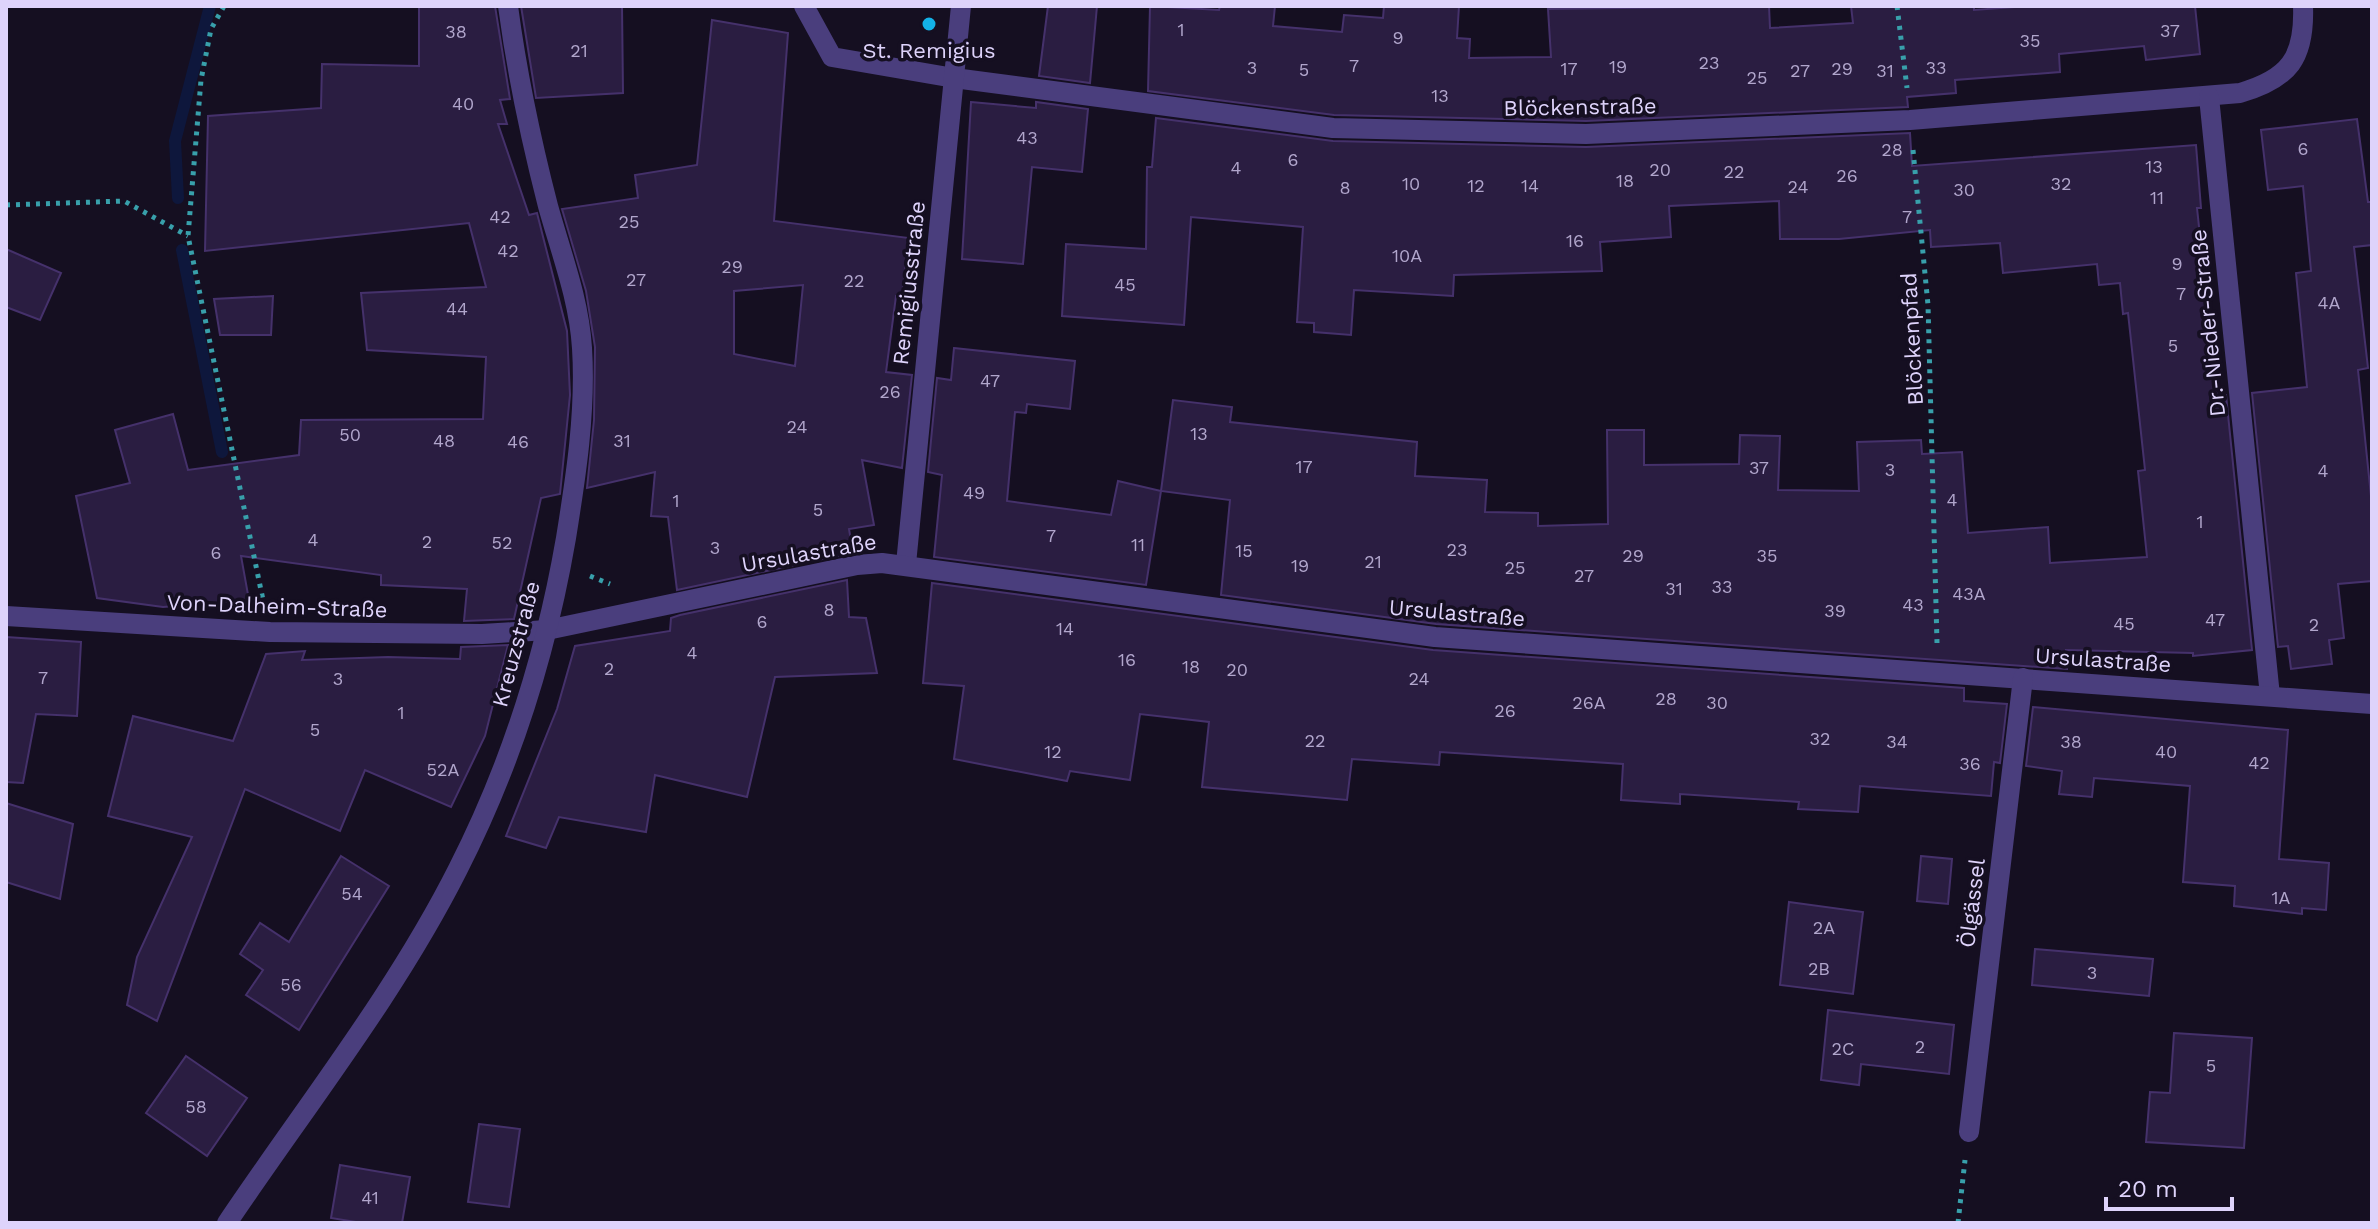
<svg xmlns="http://www.w3.org/2000/svg" width="2378" height="1229" viewBox="0 0 2378 1229" font-family="'Work Sans',sans-serif">
	<rect width="100%" height="100%" fill="#150f21"/>
	<g fill="none" stroke-linecap="round" stroke-linejoin="round">
		<g stroke="#0e173c" stroke-width="12">
			<path d="M178 198 175 141 210 6"/>
			<path d="M182 250 222 452"/>
		</g>
	</g>
	<g fill="#2a1d41" stroke="#45316b" stroke-width="2" fill-rule="evenodd">
		<path d="M419 6H495L510 99 500 100 507 124H498L529 215 537 213 567 331 570 395 560 494 541 498 514 619 464 621 467 589 381 585V575L241 556 249 600 163 607 97 598 76 496 130 483 115 430 173 414 188 470 299 455 301 420 483 419 486 357 367 350 361 293 486 287 469 223 205 251 208 116 321 108 322 64 419 66Z"/>
		<path d="M521 6H622L623 93 536 98Z"/>
		<path d="M1048 6H1097L1090 83 1039 76Z"/>
		<path d="M1150 6 1219 10 1220 6H1275L1273 26 1342 32 1344 15 1383 18 1384 6H1459L1457 38 1470 39 1469 58 1551 57 1548 9 1769 6 1770 28 1853 23 1851 6H1974V10L2029 6H2195L2200 54 2146 60 2144 46 2059 54 2060 72 1955 80 1956 93 1907 97 1908 107 1586 121 1334 115 1148 91Z"/>
		<path d="M712 20 788 33 774 221 909 238 902 296H896L886 372 912 375 902 468 862 460 874 525 849 529 852 547 846 548V554L677 590 668 517 651 516 655 472 587 488 594 420 595 347 586 291 562 209 638 198 635 175 697 165ZM803 285 795 366 734 354V291Z"/>
		<path d="M971 102 1036 108V102L1088 109 1082 172 1032 167 1023 264 962 259Z"/>
		<path d="M1156 118 1333 141 1586 147 1910 133 1912 166 2196 145 2201 208H2197L2217 394 2226 395 2252 650 2193 656V653L2066 650 2067 669 1436 624 1221 595 1230 500 1161 491 1173 400 1232 407 1230 422 1417 442 1415 476 1487 480 1485 512 1538 513V526L1608 524 1607 430H1644V465L1739 464 1740 435 1780 436 1778 490 1859 491 1857 442 1921 440 1922 454 1962 452 1968 533 2048 527 2050 563 2147 557 2138 471 2145 470 2128 313 2123 314 2120 283 2099 285 2097 264 2003 273 2000 243 1931 247 1930 230 1839 239H1780L1779 201 1669 206 1671 237 1600 242 1602 271 1454 275 1453 296 1354 290 1351 335 1314 332V323L1297 322 1303 227 1191 217 1184 325 1062 316 1066 244 1146 249 1147 167H1152Z"/>
		<path d="M2357 119 2368 202H2372V245L2354 247 2368 368 2358 370 2372 506V581L2338 584 2344 638 2329 640 2332 664 2291 669 2288 646 2278 647 2252 393 2307 387 2296 273 2311 271 2303 186 2268 190 2261 130Z"/>
		<path d="M6 249 61 273 40 320 6 307Z"/>
		<path d="M273 296 271 335H220L214 299Z"/>
		<path d="M954 348 1075 361 1070 409 1027 404 1026 413 1015 412 1007 501 1111 515 1118 481 1161 491 1146 585 934 557 942 475 928 472 937 378 951 380Z"/>
		<path d="M847 580 849 617 866 618 877 673 775 677 747 797 655 775 646 832 559 817 546 848 506 836 557 709 575 646 670 631 671 618 680 615Z"/>
		<path d="M932 583 1433 650 1964 688V701L2007 704 2000 763 1994 762 1991 796 1860 786 1858 812 1798 809 1799 802 1680 794V804L1621 800 1623 764 1440 752 1439 765 1352 759 1347 800 1202 787 1209 722 1140 714 1130 780 1070 771 1067 781 954 759 964 686 923 683Z"/>
		<path d="M6 637 81 642 77 716 36 714 23 783 6 782Z"/>
		<path d="M508 645 485 736 451 807 365 770 340 831 245 789 157 1021 127 1005 137 957 192 837 108 816 133 716 233 741 266 654 305 651 302 660 388 657 460 659 461 647Z"/>
		<path d="M2033 707 2288 730 2279 859 2329 863 2326 910 2302 908V914L2234 906 2235 886 2183 882 2190 786 2094 778 2092 797 2059 794 2062 771 2026 766Z"/>
		<path d="M6 803 73 824 60 899 6 882Z"/>
		<path d="M341 856 389 886 299 1030 246 995 263 970 240 954 260 923 289 942Z"/>
		<path d="M1921 856 1952 859 1948 904 1917 901Z"/>
		<path d="M1789 902 1863 912 1853 994 1780 985Z"/>
		<path d="M2035 949 2153 959 2149 996 2032 985Z"/>
		<path d="M1828 1010 1954 1025 1949 1074 1861 1064 1859 1085 1821 1080Z"/>
		<path d="M2174 1033 2252 1038 2244 1148 2146 1142 2150 1092 2170 1093Z"/>
		<path d="M186 1056 247 1098 207 1156 146 1113Z"/>
		<path d="M479 1124 520 1129 509 1207 468 1202Z"/>
		<path d="M340 1165 410 1177 402 1223H362L331 1218Z"/>
	</g>
	<g fill="none" stroke-linecap="round" stroke-linejoin="round">
		<g stroke="#38a0ab" stroke-width="5" stroke-dasharray="4 6" stroke-linecap="butt">
			<path d="M224 6 211 29 201 80 188 236 263 600"/>
			<path d="M1897 6 1907 88"/>
			<path d="M1913 150 1928 305 1937 643"/>
			<path d="M6 205 124 201 188 236"/>
			<path d="M590 576 610 584"/>
			<path d="M1958 1223 1965 1160"/>
		</g>
		<g stroke="#4a3e7d" stroke-width="20">
			<path d="M804 6 832 57 954 78 1333 128 1586 134 1910 120 2240 93C2289 79 2305 58 2303 6"/>
			<path d="M2209 97 2270 696"/>
			<path d="M906 564 961 6"/>
			<path d="M6 616 270 632 482 634 547 630 857 565 882 563 1435 637 2372 704"/>
			<path d="M1969 1132 2023 678"/>
			<path d="M227 1223C305 1107 395 994 458 869 511 765 546 654 566 538 576 476 586 411 582 348 579 299 561 253 548 206 531 140 517 74 508 6"/>
		</g>
	</g>
	<circle fill="#13b2e8" stroke="#150f21" stroke-width="3" cx="929" cy="24" r="8"/>
	<g text-anchor="middle" dominant-baseline="central" stroke-width="7" stroke-linejoin="round" paint-order="stroke">
		<g font-size="18" fill="#b1a6cc">
			<text x="1181" y="29">1</text>
			<text x="2170" y="30">37</text>
			<text x="456" y="31">38</text>
			<text x="1398" y="37">9</text>
			<text x="2030" y="40">35</text>
			<text x="579" y="50">21</text>
			<text x="1709" y="62">23</text>
			<text x="1354" y="65">7</text>
			<text x="1618" y="66">19</text>
			<text x="1252" y="67">3</text>
			<text x="1936" y="67">33</text>
			<text x="1569" y="68">17</text>
			<text x="1842" y="68">29</text>
			<text x="1304" y="69">5</text>
			<text x="1800" y="70">27</text>
			<text x="1885" y="70">31</text>
			<text x="1757" y="77">25</text>
			<text x="1440" y="95">13</text>
			<text x="463" y="103">40</text>
			<text x="1027" y="137">43</text>
			<text x="2303" y="148">6</text>
			<text x="1892" y="149">28</text>
			<text x="1293" y="159">6</text>
			<text x="2154" y="166">13</text>
			<text x="1236" y="167">4</text>
			<text x="1660" y="169">20</text>
			<text x="1734" y="171">22</text>
			<text x="1847" y="175">26</text>
			<text x="1625" y="180">18</text>
			<text x="1411" y="183">10</text>
			<text x="2061" y="183">32</text>
			<text x="1476" y="185">12</text>
			<text x="1530" y="185">14</text>
			<text x="1798" y="186">24</text>
			<text x="1345" y="187">8</text>
			<text x="1964" y="189">30</text>
			<text x="2157" y="197">11</text>
			<text x="500" y="216">42</text>
			<text x="1907" y="216">7</text>
			<text x="629" y="221">25</text>
			<text x="1575" y="240">16</text>
			<text x="508" y="250">42</text>
			<text x="1407" y="255">10A</text>
			<text x="2177" y="263">9</text>
			<text x="732" y="266">29</text>
			<text x="636" y="279">27</text>
			<text x="854" y="280">22</text>
			<text x="1125" y="284">45</text>
			<text x="2181" y="293">7</text>
			<text x="2329" y="302">4A</text>
			<text x="457" y="308">44</text>
			<text x="2173" y="345">5</text>
			<text x="990" y="380">47</text>
			<text x="890" y="391">26</text>
			<text x="797" y="426">24</text>
			<text x="1199" y="433">13</text>
			<text x="350" y="434">50</text>
			<text x="444" y="440">48</text>
			<text x="622" y="440">31</text>
			<text x="518" y="441">46</text>
			<text x="1304" y="466">17</text>
			<text x="1759" y="467">37</text>
			<text x="1890" y="469">3</text>
			<text x="2323" y="470">4</text>
			<text x="974" y="492">49</text>
			<text x="1952" y="499">4</text>
			<text x="676" y="500">1</text>
			<text x="818" y="509">5</text>
			<text x="2200" y="521">1</text>
			<text x="1051" y="535">7</text>
			<text x="313" y="539">4</text>
			<text x="427" y="541">2</text>
			<text x="502" y="542">52</text>
			<text x="1138" y="544">11</text>
			<text x="715" y="547">3</text>
			<text x="1457" y="549">23</text>
			<text x="1244" y="550">15</text>
			<text x="216" y="552">6</text>
			<text x="1633" y="555">29</text>
			<text x="1767" y="555">35</text>
			<text x="1373" y="561">21</text>
			<text x="1300" y="565">19</text>
			<text x="1515" y="567">25</text>
			<text x="1584" y="575">27</text>
			<text x="1722" y="586">33</text>
			<text x="1674" y="588">31</text>
			<text x="1969" y="593">43A</text>
			<text x="1913" y="604">43</text>
			<text x="829" y="609">8</text>
			<text x="1835" y="610">39</text>
			<text x="2215" y="619">47</text>
			<text x="762" y="621">6</text>
			<text x="2124" y="623">45</text>
			<text x="2314" y="624">2</text>
			<text x="1065" y="628">14</text>
			<text x="692" y="652">4</text>
			<text x="1127" y="659">16</text>
			<text x="1191" y="666">18</text>
			<text x="609" y="668">2</text>
			<text x="1237" y="669">20</text>
			<text x="43" y="677">7</text>
			<text x="338" y="678">3</text>
			<text x="1419" y="678">24</text>
			<text x="1666" y="698">28</text>
			<text x="1589" y="702">26A</text>
			<text x="1717" y="702">30</text>
			<text x="1505" y="710">26</text>
			<text x="401" y="712">1</text>
			<text x="315" y="729">5</text>
			<text x="1820" y="738">32</text>
			<text x="1315" y="740">22</text>
			<text x="1897" y="741">34</text>
			<text x="2071" y="741">38</text>
			<text x="1053" y="751">12</text>
			<text x="2166" y="751">40</text>
			<text x="2259" y="762">42</text>
			<text x="1970" y="763">36</text>
			<text x="443" y="769">52A</text>
			<text x="352" y="893">54</text>
			<text x="2281" y="897">1A</text>
			<text x="1824" y="927">2A</text>
			<text x="1819" y="968">2B</text>
			<text x="2092" y="972">3</text>
			<text x="291" y="984">56</text>
			<text x="1920" y="1046">2</text>
			<text x="1843" y="1048">2C</text>
			<text x="2211" y="1065">5</text>
			<text x="196" y="1106">58</text>
			<text x="370" y="1197">41</text>
		</g>
		<g font-size="22" fill="#ded3fb" stroke="#150f21">
			<text x="929" y="50">St. Remigius</text>
		</g>
		<g font-size="22" fill="#ded3fb" stroke="#150f21">
			<text transform="translate(1580 107) rotate(-1)">Blöckenstraße</text>
			<text transform="translate(909 283) rotate(-84)">Remigiusstraße</text>
			<text transform="translate(2208 323) rotate(-96)">Dr.-Nieder-Straße</text>
			<text transform="translate(1912 339) rotate(-93)">Blöckenpfad</text>
			<text transform="translate(809 553) rotate(-10)">Ursulastraße</text>
			<text transform="translate(277 606) rotate(2)">Von-Dalheim-Straße</text>
			<text transform="translate(1457 613) rotate(5)">Ursulastraße</text>
			<text transform="translate(516 644) rotate(-75)">Kreuzstraße</text>
			<text transform="translate(2103 660) rotate(4)">Ursulastraße</text>
			<text transform="translate(1972 903) rotate(-83)">Ölgässel</text>
		</g>
	</g>
	<rect width="2378" height="1229" fill="none" stroke="#ded3fb" stroke-width="16"/>
	<path d="M2106 1197v12h126v-12" fill="none" stroke="#ded3fb" stroke-width="4"/>
	<text x="2118" y="1197" font-size="24" fill="#ded3fb" stroke="#150f21" stroke-width="6" paint-order="stroke">20 m</text>
</svg>
